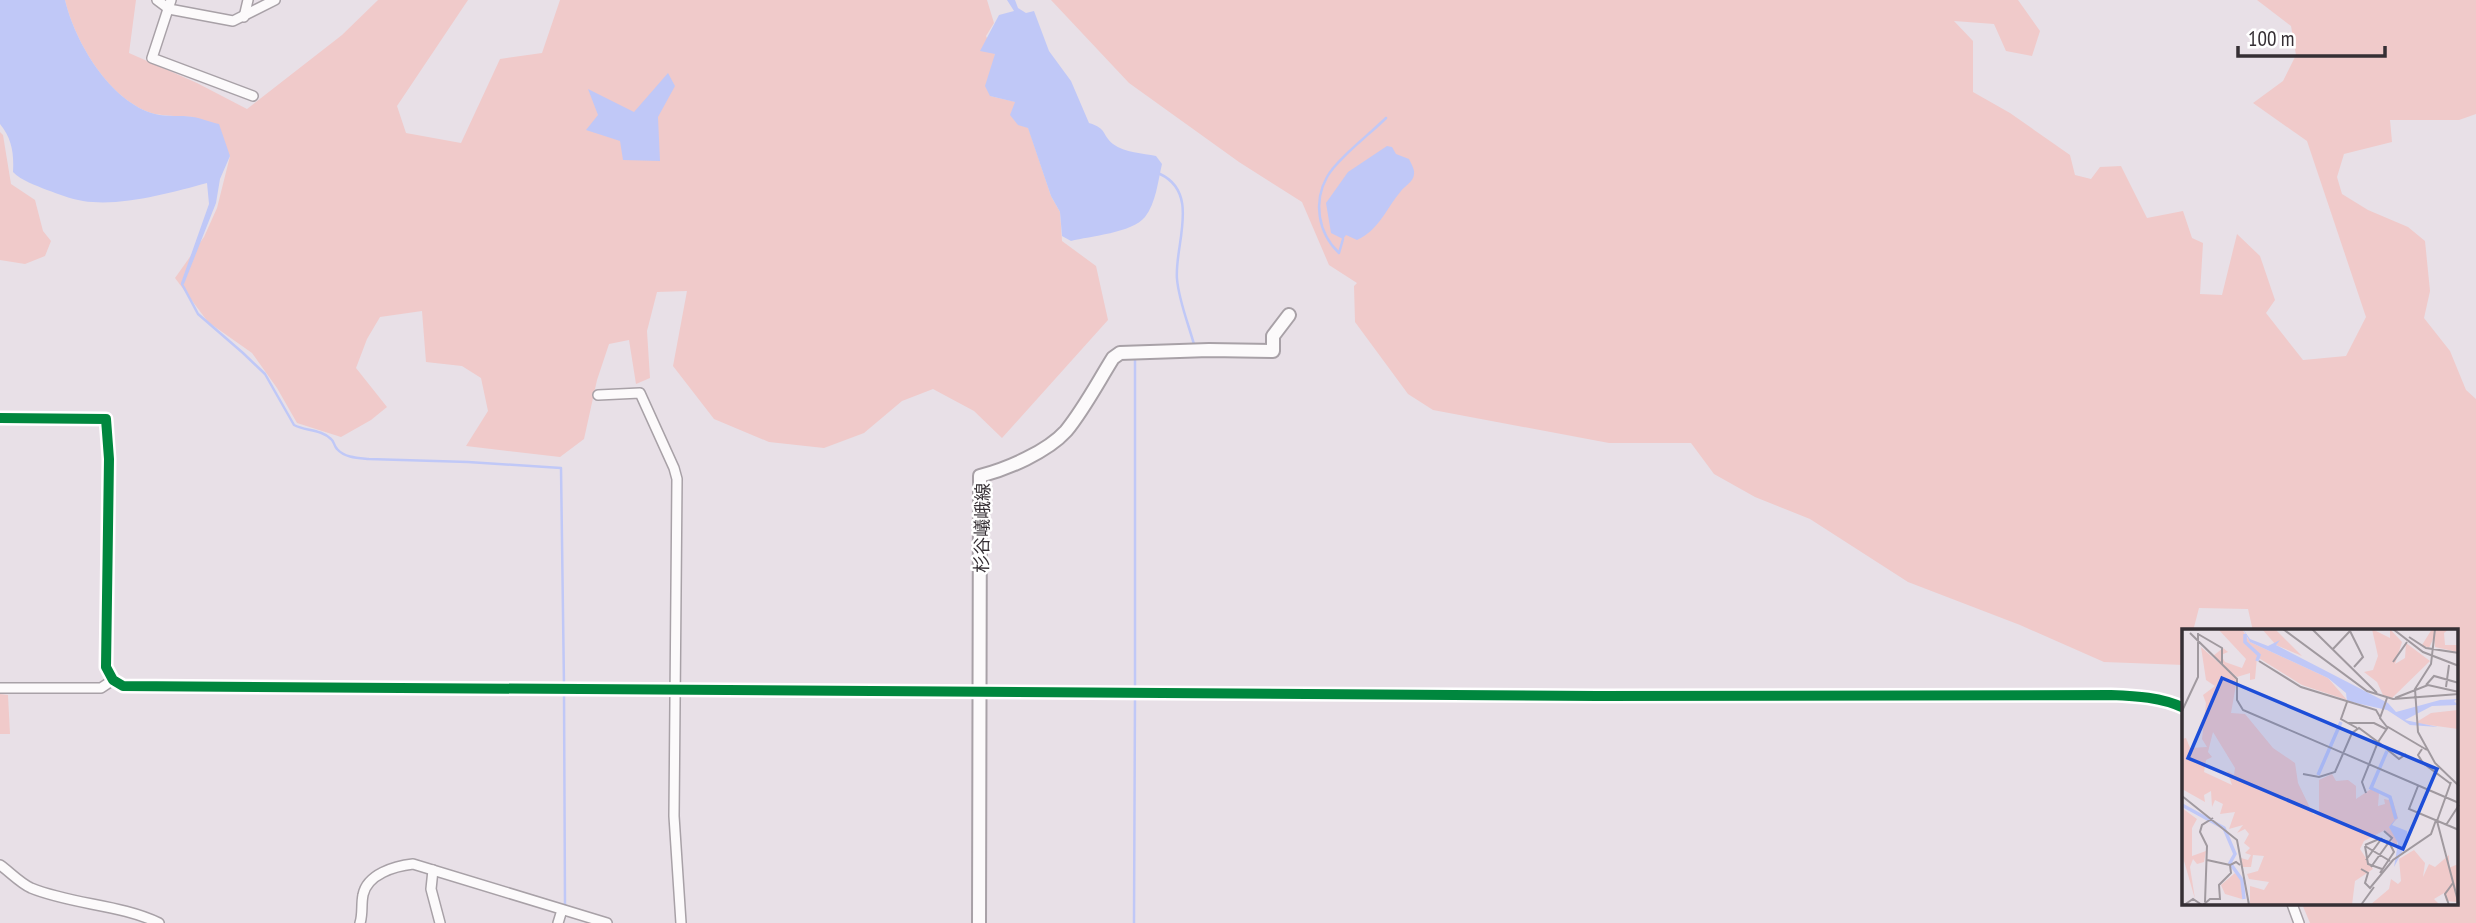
<svg xmlns="http://www.w3.org/2000/svg" width="2476" height="923" viewBox="0 0 2476 923" font-family="'PT Sans Narrow','Noto Sans JP',sans-serif">
	<rect width="100%" height="100%" fill="#e8e0e7"/>
	<g fill="#f0caca">
		<path d="M65 0H136L129 53 197 83 247 109 342 35 378 0H468L397 106 406 133 461 143 500 59 542 53 560 0H987L994 23 986 36 995 54 990 96 1016 102 1028 127 1051 196 1060 212 1062 241 1096 266 1108 320 1002 438 974 411 933 389 902 401 864 433 824 448 769 442 714 419 673 366 687 291 657 292 647 331 650 378 636 384 629 340 609 344 597 380 584 439 560 457 466 446 488 411 481 378 462 366 426 362 422 311 380 317 367 339 356 368 387 407 371 420 341 437 297 423 277 388 252 353 208 322 175 278 204 237 217 208 230 156 193 117C181 116 167 116 155 114 110 102 75 42 65 0Z"/>
		<path d="M1051 0H2018L2040 31 2032 56 2006 51 1994 24 1954 21 1973 41V92L2010 113 2070 155 2075 175 2091 179 2100 167 2121 166 2147 218 2183 211 2192 238 2203 243 2200 294 2222 295 2237 234 2260 256 2275 300 2266 313 2303 360 2346 356 2366 317 2307 141 2253 103 2283 81 2296 55 2291 26 2257 0H2476V114L2459 120H2390L2392 142 2344 154 2337 177 2342 194 2368 210 2408 227 2425 241 2430 291 2424 318 2450 351 2466 390 2476 399V923H2310L2302 904H2457V631H2253L2248 609 2199 608 2193 631H2184V665L2104 662 2020 625 1908 582 1810 519 1755 497 1714 474 1691 443H1609L1433 410 1408 394 1355 322 1354 286 1357 283 1329 265 1302 202 1239 162 1129 83Z"/>
		<path d="M0 132 3 135 11 184 35 200 43 231 51 241 45 256 25 264 0 260Z"/>
		<path d="M0 694 8 695 10 734H0Z"/>
	</g>
	<g fill="#c0c8f7">
		<path d="M0 0H65C75 42 110 102 155 114 167 117 181 115 193 117 201 118 210 122 219 124L230 156 220 179 216 203 184 284 181 283 209 204 207 183C170 193 121 207 83 201 70 199 59 194 47 190 35 185 22 181 13 172 14 153 12 139 0 124Z"/>
		<path d="M1007 0H1015L1018 8 1026 13 1034 11 1049 51 1071 81 1089 123C1108 129 1101 134 1113 144 1125 153 1143 153 1156 156L1162 164C1158 181 1156 203 1145 217 1132 233 1090 236 1071 241L1062 236 1060 212 1051 196 1028 128 1018 125 1010 115 1015 102 990 96 985 86 995 54 980 51 999 15 1014 11Z"/>
		<path d="M668 73 675 86 658 117 660 161 623 160 620 141 586 130 598 115 588 89 634 112Z"/>
		<path d="M1387 146 1392 147 1396 154 1409 159C1411 163 1415 170 1414 174 1414 181 1405 186 1401 191 1386 209 1379 230 1357 240L1346 235 1343 239 1331 233 1326 203 1348 172Z"/>
	</g>
	<g fill="none" stroke-linecap="round" stroke-linejoin="round">
		<g stroke="#c0c8f7" stroke-width="2.5">
			<path d="M1160 174C1201 193 1174 246 1177 279 1179 302 1189 325 1195 348"/>
			<path d="M1343 239 1339 253C1318 233 1313 202 1327 177 1336 160 1371 133 1386 118"/>
			<path d="M184 280 182 284 198 314 243 353 265 374 294 425C305 431 321 429 331 439 334 441 334 446 337 449 345 458 358 458 369 459L468 462 561 468 564 685"/>
			<path d="M1135 356V689"/>
			<path d="M564 692 565 906"/>
			<path d="M1134 923 1135 696"/>
		</g>
		<g stroke="#a8a1a7" stroke-width="12">
			<g id="street">
				<path d="M157 0 169 9 233 21 275 0"/>
				<path d="M171 0 152 58 253 96"/>
				<path d="M244 17 248 0"/>
				<path d="M598 395 640 393 674 468 677 479 674 816 681 923"/>
				<path d="M0 418 106 419 109 459 106 667 113 680 123 686 1597 696 2111 695C2136 696 2161 697 2184 708"/>
				<path d="M0 688H101L113 680"/>
				<path d="M0 865C10 872 20 883 31 888 73 905 119 904 159 923"/>
				<path d="M433 870 431 889 440 923"/>
				<path d="M2292 904 2299 923"/>
				<path d="M360 923C363 914 361 904 363 895 367 874 395 866 413 864L607 923"/>
				<path d="M558 923 562 910"/>
			</g>
		</g>
		<g stroke="#a8a1a7" stroke-width="16">
			<path id="secondary" d="M979 923 980 476C1007 469 1047 452 1066 431 1084 409 1098 382 1113 358L1120 353 1209 350 1273 351V336L1289 315"/>
		</g>
		<use href="#street" stroke="#fcfafb" stroke-width="9"/>
		<use href="#secondary" stroke="#fcfafb" stroke-width="12"/>
		<g stroke="#fff" stroke-width="15">
			<path id="cycleway" d="M0 418 106 419 109 459 106 667 113 680 123 686 1597 696 2111 695C2136 696 2161 697 2184 708"/>
		</g>
		<use href="#cycleway" stroke="#00873e" stroke-width="10"/>
	</g>
	<g text-anchor="middle" dominant-baseline="central" stroke-width="5" stroke-linejoin="round" paint-order="stroke">
		<g font-size="18" fill="#352f34" stroke="#fff">
			<text transform="translate(982 528) rotate(-89)">杉谷嶬峨線</text>
		</g>
	</g>
	<g transform="translate(2182 629)">
		<rect width="276" height="276" fill="#e8e0e7"/>
		<path d="M36 0H60L68 13 146 49 165 71 120 56 75 28 73 50 68 51V44L55 48 31 27 41 19 46 23 39 26 43 33 60 39 64 30ZM80 0H93L120 27 94 16ZM190 0 208 9V0L220 13 213 35 223 29 224 14 248 32 210 69 201 66 195 53 182 43 191 41 196 27ZM250 0H267L262 4 263 16H276V23L253 18 252 8 247 19 240 16ZM19 18 55 50 49 84 63 85 91 119 113 134 116 154 131 185 137 186V151L150 145 154 152 166 151 174 157V170L189 160 197 164 196 177 203 175 202 170 211 172 216 189 207 198 215 209V220L203 201 182 212 178 220 191 240 173 252 170 276H68V257L82 261 87 253 67 250 65 245 76 242 82 227 71 226 69 238H60L59 229 66 231 69 226 63 224 68 219 62 214 67 205 63 200 55 204 61 196 47 200 53 183 38 185 41 175 33 171 30 178 29 162 22 166 23 173 0 160V110L4 109 8 119 25 118 20 110 24 74 21 66 33 57 24 51ZM31 103 53 139 52 146 45 142 50 156 22 143 24 131 30 128 26 123ZM276 81V100L233 94 249 84ZM0 179 15 190 10 199V227L24 222 22 233 15 235 11 230 8 238 13 270 0 225ZM232 221 243 234 241 248 247 235 253 238 267 226V239L276 235 275 273 264 272 262 264 252 270 258 276H188L207 260 209 250 216 255 219 252 217 230ZM53 244 60 251V270L43 265 39 256Z" fill="#f0caca" fill-rule="evenodd"/>
		<path d="M61 0 68 10 86 17 98 11 94 16 206 74 214 83 258 71 276 70 272 72 276 76 250 77 223 91 256 98 228 96 205 81 165 72 164 64 146 49 68 13ZM215 188 210 196 225 202 226 212 212 238 216 214 207 198Z" fill="#c0c8f7"/>
		<path fill="none" stroke="#c0c8f7" stroke-width="3.5" d="M63 5V13L77 26 75 32M205 122 189 159 208 168 214 190M136 146 159 93M0 176 42 199 53 225 48 234 60 251 62 270"/>
		<path fill="none" stroke="#a0999f" stroke-width="2" d="M101 0 185 62 211 70 277 65M130 0 195 64M211 0 241 23 277 37M253 0 249 35 233 60 236 103 253 134 277 157M168 2 181 28 172 38M8 4 55 50V71L61 81 277 174M16 5 40 19V35M227 8 244 19 277 24M150 21 168 2M77 32 119 58 194 81 198 88M211 33 225 13M244 56 252 47 277 54M264 58 267 36M205 69 198 89 205 98M213 69 246 56 277 63M165 73 159 90 175 99M0 82 16 48V4M166 94H192L204 100M240 120 236 126 241 134 269 155M121 145 137 148 153 143 170 104 177 99 196 113 206 98 245 121M269 153 255 192 277 276M236 157 227 180 277 201M184 164 180 153 196 113 217 130 224 125M0 167 55 211 67 276M264 196 277 176M183 216 197 210 207 213M183 217 186 235 200 240M183 217 208 232M25 231 48 236M184 231 200 209M189 238 207 213M179 240 186 244 183 254 188 259 211 231 249 205 254 191M198 244 212 223 207 213 210 209 202 202M23 273 25 217 18 203 20 196 31 189M2 276 11 270 20 276M21 276 28 270H38L37 256 49 244 48 236 54 233 58 236M179 276 192 258M267 276 263 265 271 254"/>
		<path fill="#1d4ed8" fill-opacity="0.15" stroke="#1d4ed8" stroke-width="3.5" d="M40 49 255 140 221 220 6 129Z"/>
		<rect width="276" height="276" fill="none" stroke="#352f34" stroke-width="3.5"/>
	</g>
	<path d="M2238 46v10h147v-10" fill="none" stroke="#352f34" stroke-width="3.5"/>
	<text x="2248" y="46" font-size="21" fill="#352f34" stroke="#ffffff" stroke-width="5" paint-order="stroke">100 m</text>
</svg>
